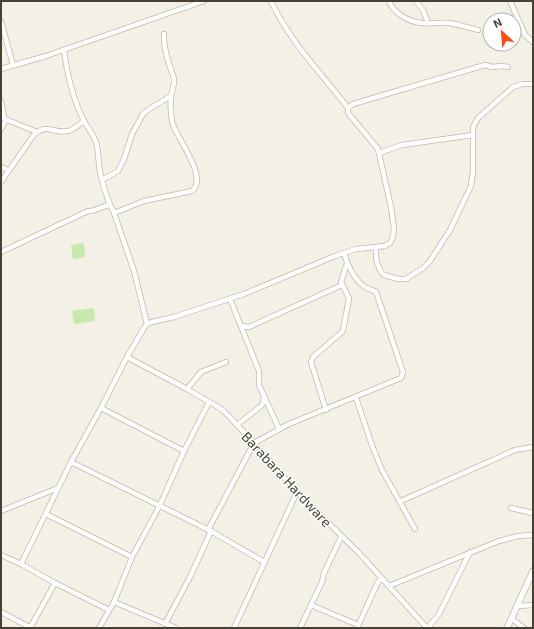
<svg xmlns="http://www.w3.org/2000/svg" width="534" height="629" viewBox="0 0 534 629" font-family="'Exo 2',sans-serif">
	<rect width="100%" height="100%" fill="#f3f0e5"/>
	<g fill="#c7e9ac">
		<path d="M84 243 85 257 73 259 71 245Z"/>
		<path d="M94 308 95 321 74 324 72 311Z"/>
	</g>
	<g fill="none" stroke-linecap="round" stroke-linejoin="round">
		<g stroke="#bfb9a7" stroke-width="6">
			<g id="minor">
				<path d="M271 1C290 42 321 73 348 108"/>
				<path d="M389 1C393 13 409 22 422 23 431 24 441 22 450 23 460 25 469 28 478 30"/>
				<path d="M416 1 423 10 428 23"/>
				<path d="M510 1 525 35 533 42"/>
				<path d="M1 21 13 65"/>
				<path d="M64 50C67 74 73 99 84 121 88 128 93 134 96 142 99 152 98 162 100 172 103 186 108 201 114 213L134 271 147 324"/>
				<path d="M1 69 46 56 204 1"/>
				<path d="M1 101 5 122 1 129"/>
				<path d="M5 119 37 132"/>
				<path d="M379 153 402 145 473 135"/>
				<path d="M1 167 8 170"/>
				<path d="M102 180 118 171 124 159 132 134 143 114 149 109 171 96"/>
				<path d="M1 182 33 136C45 122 54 134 68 131 74 130 79 124 84 121"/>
				<path d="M114 213 144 201 192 191C208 178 180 142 174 127 171 121 170 104 171 97 171 91 175 85 174 79 172 70 167 61 166 52 164 46 164 40 164 34"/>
				<path d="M376 247V257L377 263 381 272 384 275 398 279H406L423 268 430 261 450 230 471 186 473 172V127L478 118 513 87 523 84H533"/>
				<path d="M1 252 88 211C96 211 102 206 110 205"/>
				<path d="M230 299 259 371V385L264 396 263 403 261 406 237 425"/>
				<path d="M241 326 249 327 342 285"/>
				<path d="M127 357 187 389 223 410 254 443 297 492 358 552 427 628"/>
				<path d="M187 389 201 372 226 362"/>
				<path d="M265 398 279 429"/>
				<path d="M356 398 373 448 382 470 415 529"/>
				<path d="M101 408 184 451"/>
				<path d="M326 410 311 362 313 357 342 332 343 330 349 298 341 282 347 263"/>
				<path d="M71 462 211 531 264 562"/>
				<path d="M401 501 515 450 533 447"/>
				<path d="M511 508 533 513"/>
				<path d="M1 511 58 488"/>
				<path d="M46 514 132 557"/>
				<path d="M208 530 254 443 289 424 401 378 403 372 376 292C373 290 371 290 367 288 355 282 348 266 344 253"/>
				<path d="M1 555 21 564"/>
				<path d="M389 586 499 541 518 536 533 535"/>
				<path d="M114 602 176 628"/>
				<path d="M311 605 358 625"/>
				<path d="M518 606 533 605"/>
				<path d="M109 610 55 583 21 564 71 462 101 408 127 357 144 328 147 324 152 322 174 317 244 294 335 256 356 249 385 246 390 243 393 237 394 229 391 207 378 149 348 113V108L353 104 485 65 492 67 502 66 508 67"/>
				<path d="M1 612 31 628"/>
				<path d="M512 619 524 628"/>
				<path d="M165 624 191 575 211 531"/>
				<path d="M30 628 55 583"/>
				<path d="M99 628 114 602 132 557 160 505 184 451 209 402"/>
				<path d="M234 628 297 492"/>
				<path d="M300 628 322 582 324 573 341 537"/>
				<path d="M357 628 378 582 380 580H383"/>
				<path d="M428 628 439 614 470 552"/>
			</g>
		</g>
		<g stroke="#bfb9a7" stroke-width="7">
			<path id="tertiary" d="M507 628 533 571"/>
		</g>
		<use href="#minor" stroke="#fff" stroke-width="4.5"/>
		<use href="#tertiary" stroke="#fff" stroke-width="5.5"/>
	</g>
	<g text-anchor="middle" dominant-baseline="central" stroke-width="3" stroke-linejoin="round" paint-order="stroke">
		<g font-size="14" fill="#464134" stroke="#fff">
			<text transform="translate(287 479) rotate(47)">Barabara Hardware</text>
		</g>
	</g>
	<rect width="534" height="629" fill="none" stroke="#464134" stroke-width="4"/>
	<g transform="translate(502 32) rotate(334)"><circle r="19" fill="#ffffff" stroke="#b5b3ae"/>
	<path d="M0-3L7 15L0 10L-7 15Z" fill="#ff4e10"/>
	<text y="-6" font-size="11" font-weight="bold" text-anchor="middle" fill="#464134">N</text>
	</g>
</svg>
